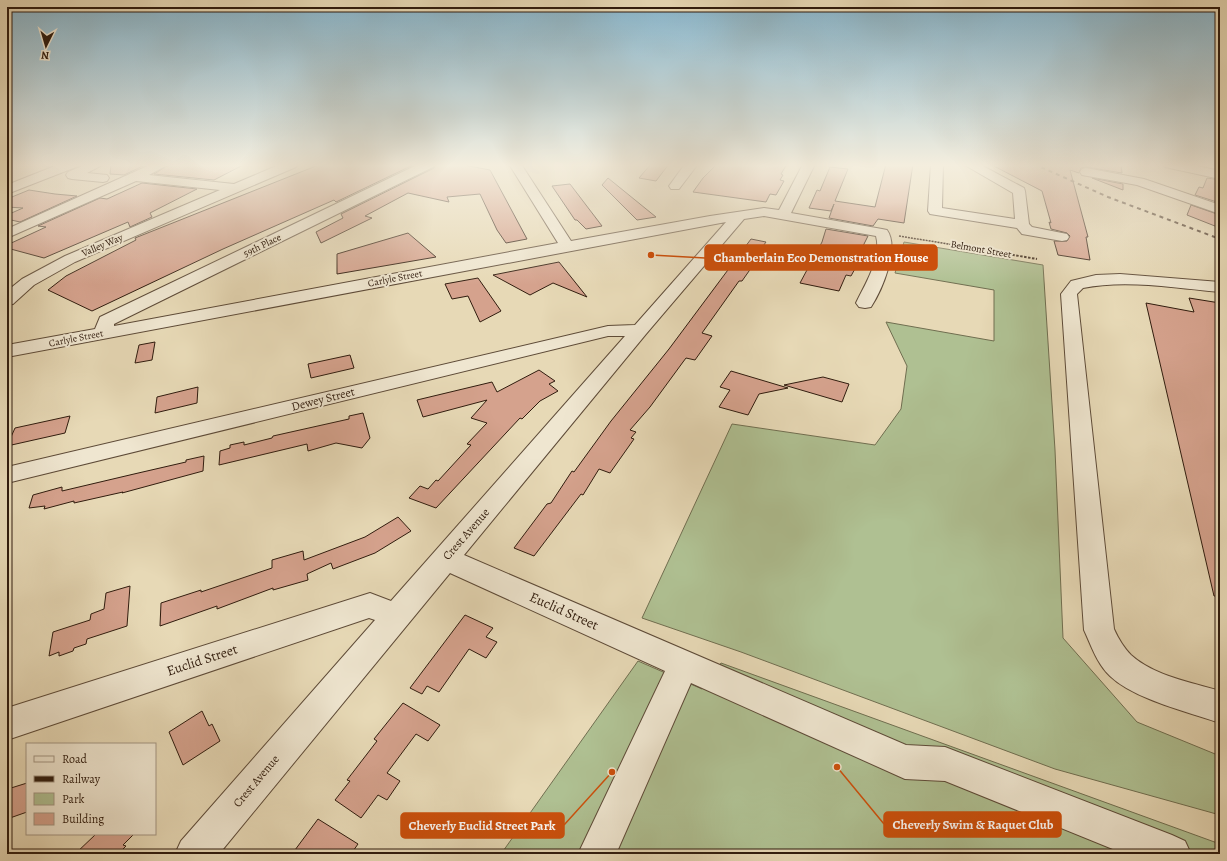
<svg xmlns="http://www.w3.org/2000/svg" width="1227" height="861" viewBox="0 0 1227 861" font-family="Alegreya,serif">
	<rect width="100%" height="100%" fill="#e7d9b6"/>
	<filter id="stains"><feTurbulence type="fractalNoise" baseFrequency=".005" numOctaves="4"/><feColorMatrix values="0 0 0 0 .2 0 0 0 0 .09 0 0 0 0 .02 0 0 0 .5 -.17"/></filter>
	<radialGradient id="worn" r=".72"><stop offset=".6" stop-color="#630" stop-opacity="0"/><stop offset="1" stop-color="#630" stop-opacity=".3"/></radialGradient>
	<g fill="#afc092" stroke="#706e50">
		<path d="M904 242 1043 265 1055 450 1063 638 1137 722 1220 756V815L1055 769 741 652 642 618 732 424 875 445 901 409 907 366 886 322 994 341V290L895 273Z"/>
		<path d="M638 661 702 689 721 663 1220 844V854H501Z"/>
	</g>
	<g fill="#d5a28d" stroke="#301c0e">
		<path d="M111 164H147L124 175 110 174Z"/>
		<path d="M170 164H245L214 180 154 174Z"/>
		<path d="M321 164H415L336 202 334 200 223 249 92 311 48 290 66 276 136 240 135 238Z"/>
		<path d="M436 164H459L490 170 527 239 506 243 497 230 480 194 447 197 449 202 408 193 365 216 372 218 321 243 316 232 343 218 341 214 434 168Z"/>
		<path d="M651 164H669L656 181 639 178Z"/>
		<path d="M717 164H787L781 174 783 175 780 180 784 181 776 195 770 194 766 202 693 192 703 178Z"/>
		<path d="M886 164H913L904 223 878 219 873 226 829 218 834 204 831 211 809 208 817 190 820 191 830 167 848 169 835 201 875 207Z"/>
		<path d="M990 164H1121L1122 173 1086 167 1081 168 1079 173 1070 170 1088 237H1086L1090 260 1058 255 1054 241H1067L1070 236 1067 233 1051 229 1049 222 1051 223 1042 191Z"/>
		<path d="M608 178 656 217 637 220 602 185Z"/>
		<path d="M1092 178 1123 184V190Z"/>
		<path d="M1207 178 1220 180V203L1195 195 1199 187 1203 188Z"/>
		<path d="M142 183 197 189 150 213 152 217 130 227 128 222 44 258 7 248V245L46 227 38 226 100 198 107 199Z"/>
		<path d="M570 184 602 226 586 229 577 220H575L552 186Z"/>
		<path d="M29 190 55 194 77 196 20 222 7 219V215L23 208 7 207V199Z"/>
		<path d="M1191 205 1220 215V228L1187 215Z"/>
		<path d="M826 229 868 236 861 250 863 251 862 256 851 276 846 275 839 291 800 283 822 242Z"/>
		<path d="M408 233 436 257 337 274V254Z"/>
		<path d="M751 239 766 242 758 253 761 254 742 281H739L702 333 712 336 695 360 686 358 683 362 650 407 630 430 636 432 631 438 634 439 610 473 599 469 583 495 581 494 534 556 514 548 547 504 551 503 572 471 574 472 611 421 669 349Z"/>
		<path d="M559 262 587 297 553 283 530 295 493 275Z"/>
		<path d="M478 278 501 311 480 322 468 296 452 299 445 284Z"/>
		<path d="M1189 298 1220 303V596H1214L1146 303 1194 312Z"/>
		<path d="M155 342 152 360 135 363 139 345Z"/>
		<path d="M350 355 354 368 311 378 308 364Z"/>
		<path d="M539 370 555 381 549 384 558 391 540 401 522 419 520 418 436 508 409 498 420 486 428 489 436 480 438 481 471 445 467 444 487 423 471 418 487 400 423 417 417 400 492 382 497 392Z"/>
		<path d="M731 371 788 388 759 394 748 415 719 407 730 390 720 387Z"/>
		<path d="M823 377 849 384 842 402 784 385Z"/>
		<path d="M198 387 197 403 155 413 157 397Z"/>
		<path d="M363 413 370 438 362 448 336 443 308 451 307 444 219 465 220 451 230 448V445L244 442V445L272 438 273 436 349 419V416Z"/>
		<path d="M70 416 65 433 7 446 15 428Z"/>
		<path d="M204 456 203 471 122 493 123 492 74 503V501L44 509 45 506 29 508 33 495 62 487V491L134 474 186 462V460Z"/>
		<path d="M398 517 411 531 375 553 333 569 331 563 307 574 308 580 273 590V588L217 609V606L160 626 161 603 201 590V592L272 568V560L303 551 304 560 365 537Z"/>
		<path d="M130 586 127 626 87 639 86 644 74 648 73 651 59 656V652L49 656 53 632 90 620 91 614 104 609 106 593Z"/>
		<path d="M465 615 493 628 486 637 497 642 486 658 469 649 439 692 427 686 422 694 410 688Z"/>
		<path d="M403 703 440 725 428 741 416 734 387 773 400 781 387 800 378 795 361 818 335 800 350 781 347 780 377 741 374 739Z"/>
		<path d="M202 711 209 726 212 724 220 741 183 765 169 732Z"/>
		<path d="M27 783V812L7 819V804L11 788Z"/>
		<path d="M318 819 358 844 351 854H292Z"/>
		<path d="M96 834H134L123 845 126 846 118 854H75Z"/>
	</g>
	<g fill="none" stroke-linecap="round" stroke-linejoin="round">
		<g stroke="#5e4b38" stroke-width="2">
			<g id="minor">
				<path d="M60 164H78L76 167 7 194V185Z"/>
				<path d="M87 164H104L87 173 107 175 109 178 107 181 103 182 72 179 68 178 66 175 68 172Z"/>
				<path d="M152 164H169L149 175 234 184 281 164H298L296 167 75 262 34 285 13 304 7 305V291L22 279 65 256 220 190 136 181 7 238V229Z"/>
				<path d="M419 164H435L433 167 114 324V326L558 243 509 164H521L571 241 710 216 764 208 779 210 803 164H815L791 213 882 229 887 230C900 248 882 290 871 307L865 308 859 307 856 303C865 284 882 258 876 236L764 216 744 219 646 334 464 555 906 745 945 747 1172 835 1185 841 1191 854H1125L945 781 905 779 691 683 616 854H578L665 671 450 573 219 854H175L181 841 375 620 369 618 7 740V708L370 593 391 601 625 336H608L7 483V467L608 326 635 325 726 222 7 357V345L95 329 100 317Z"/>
				<path d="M685 164H698L679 189H671L669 186Z"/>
				<path d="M931 164H943L942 208 1015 219 1013 193 963 164H979L1024 188 1025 191 1029 224 1032 227 1067 234 1069 237 1067 240 1062 241 1022 234 1017 228 930 214 928 211Z"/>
				<path d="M1163 164H1188L1220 171V179L1165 167Z"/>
				<path d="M1086 168 1144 179 1220 205V214L1137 185 1082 175 1080 172 1082 169Z"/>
				<path d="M1120 274 1220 282V292C1177 288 1125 279 1083 288L1077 294 1114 629C1118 638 1124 648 1131 655 1154 676 1191 682 1220 691V723C1188 712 1134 699 1110 676 1097 664 1091 645 1084 630L1061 294 1071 281 1096 275Z"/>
			</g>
		</g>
		<path stroke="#301c0e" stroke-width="1.5" stroke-dasharray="2 1" stroke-linecap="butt" d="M899 236 967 247"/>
		<path stroke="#301c0e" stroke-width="2" stroke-dasharray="2.5 1.5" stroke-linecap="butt" d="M961 246 1037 259"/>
		<use href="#minor" fill="#efe6d0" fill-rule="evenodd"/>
		<path stroke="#301c0e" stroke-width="2" stroke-dasharray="4 4" stroke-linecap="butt" d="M1034 164 1108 197 1220 239"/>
	</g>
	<linearGradient id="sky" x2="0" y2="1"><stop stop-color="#87b7cf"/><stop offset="0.58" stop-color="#f4eede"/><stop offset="1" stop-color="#f4eede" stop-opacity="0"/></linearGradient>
	<rect width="1227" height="285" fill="url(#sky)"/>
	<g text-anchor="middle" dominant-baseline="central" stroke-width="4" stroke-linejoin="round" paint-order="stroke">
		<g font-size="10" fill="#301c0e" stroke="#efe6d0">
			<text transform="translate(102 245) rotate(-23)">Valley Way</text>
			<text transform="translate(262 245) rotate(-26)">59th Place</text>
			<text transform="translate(981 249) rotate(10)">Belmont Street</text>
			<text transform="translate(395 278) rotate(-11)">Carlyle Street</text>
			<text transform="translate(76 338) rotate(-11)">Carlyle Street</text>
		</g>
		<g font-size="12" fill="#301c0e" stroke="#efe6d0">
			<text transform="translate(323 399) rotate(-14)">Dewey Street</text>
			<text transform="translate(466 534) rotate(-49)">Crest Avenue</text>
			<text transform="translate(256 781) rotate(-50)">Crest Avenue</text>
		</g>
		<g font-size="14" fill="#301c0e" stroke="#efe6d0">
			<text transform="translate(564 611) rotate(24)">Euclid Street</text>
			<text transform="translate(202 660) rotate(-18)">Euclid Street</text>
		</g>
	</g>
	<path fill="none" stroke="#cc500c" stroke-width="1.5" d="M651 255L705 258M837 767L884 824M612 772L564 825"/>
	<g fill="#cc500c" stroke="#efe6d0" stroke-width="1.5">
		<circle cx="651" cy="255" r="4"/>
		<circle cx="837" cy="767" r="4"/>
		<circle cx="612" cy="772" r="4"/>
	</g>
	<g fill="#cc500c" stroke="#cc500c" stroke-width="1.5">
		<rect x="705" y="245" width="232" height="25" rx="4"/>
		<rect x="884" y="812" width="177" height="25" rx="4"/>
		<rect x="401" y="813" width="163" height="25" rx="4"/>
	</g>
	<g font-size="13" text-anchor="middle" font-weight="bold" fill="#fff">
		<text x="821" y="262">Chamberlain Eco Demonstration House</text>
		<text x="973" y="829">Cheverly Swim &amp; Raquet Club</text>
		<text x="482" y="830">Cheverly Euclid Street Park</text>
	</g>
	<rect width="1227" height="861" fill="none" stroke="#e7d9b6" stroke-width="24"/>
	<rect x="8" y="8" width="1211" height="845" fill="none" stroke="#301c0e" stroke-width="2"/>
	<rect x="12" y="12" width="1203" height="837" fill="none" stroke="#301c0e"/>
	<rect x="26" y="743" width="130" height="92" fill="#efe6d0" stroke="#a39582"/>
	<rect x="34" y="756" width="20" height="6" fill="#efe6d0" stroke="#a39582"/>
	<text x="62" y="763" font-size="12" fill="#301c0e">Road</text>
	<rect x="34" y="776" width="20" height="6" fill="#301c0e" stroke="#a39582"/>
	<text x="62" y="783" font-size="12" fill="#301c0e">Railway</text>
	<rect x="34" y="793" width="20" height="12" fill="#afc092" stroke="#a39582"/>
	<text x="62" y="803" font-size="12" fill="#301c0e">Park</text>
	<rect x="34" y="813" width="20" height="12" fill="#d5a28d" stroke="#a39582"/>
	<text x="62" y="823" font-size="12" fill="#301c0e">Building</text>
	<g transform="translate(46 46) rotate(185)" stroke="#efe6d0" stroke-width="3" paint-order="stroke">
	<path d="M0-3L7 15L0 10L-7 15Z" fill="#301c0e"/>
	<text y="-6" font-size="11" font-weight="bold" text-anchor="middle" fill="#301c0e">N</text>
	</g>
	<rect width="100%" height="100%" filter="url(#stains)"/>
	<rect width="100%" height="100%" fill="url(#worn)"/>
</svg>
